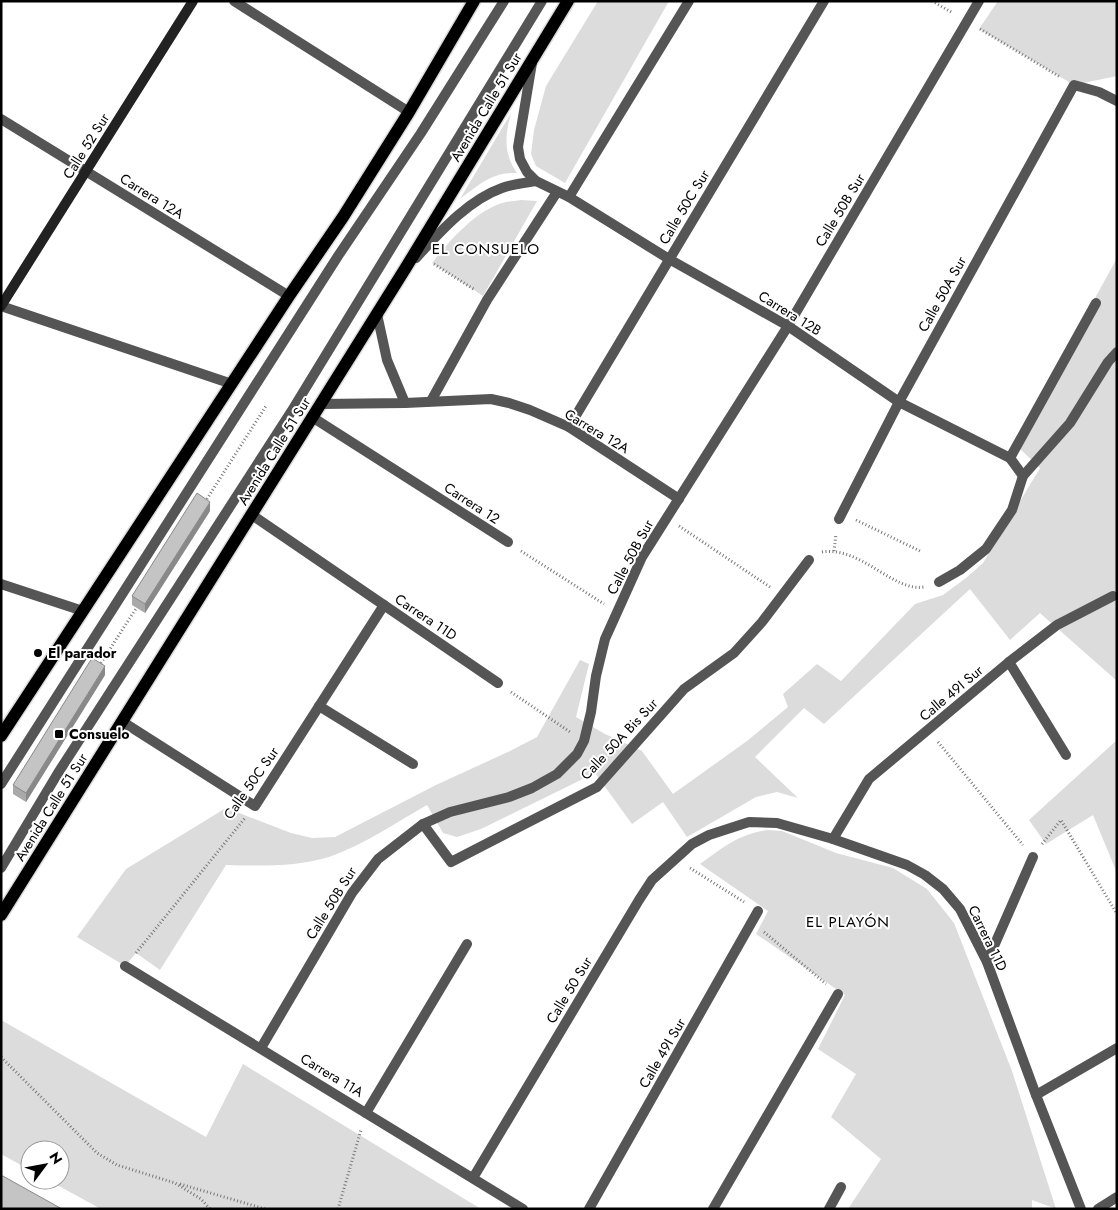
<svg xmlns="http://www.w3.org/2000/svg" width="1118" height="1210" viewBox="0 0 1118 1210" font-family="Jost,sans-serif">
	<rect width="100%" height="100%" fill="#fff"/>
	<g fill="#dcdcdc">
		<path d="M598 1H669L565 183 536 166 531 154 534 130 546 86Z"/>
		<path d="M998 1H1117V76L1074 85 979 29Z"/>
		<path d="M511 113C505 136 503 152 517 173 492 172 479 185 460 199Z"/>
		<path d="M521 200 537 201 483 296 432 263C449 241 478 208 506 202 511 201 516 201 521 200Z"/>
		<path d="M1117 258V681L1040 613 1010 640 970 589 824 724 804 708 755 757 798 798 777 792 756 797 687 837 663 802 632 824 595 773 481 829 457 837 443 833 427 805C395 823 364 845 329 857 296 867 260 866 226 865L160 970 136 953 125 966 77 937 126 869 226 808 291 833 312 838 335 837 436 785 510 751 537 737 580 660 589 664 576 717 605 734 642 751 673 794 747 741 788 707 783 694 817 664 841 681 915 604 943 595 966 578 983 563 1040 468 1015 444Z"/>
		<path d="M1117 740V873L1093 815 1046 844 1029 820Z"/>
		<path d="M767 830 782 831 836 853 893 868 927 889 954 923 1012 1071 1056 1209 1032 1200V1209H848L881 1159 831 1117 856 1074 818 1049 845 995 756 934 768 911 700 864C724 847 737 835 767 830Z"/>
		<path d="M1 1020 206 1137 243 1064 481 1209H101L48 1180H60V1150H30V1170L1 1154Z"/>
	</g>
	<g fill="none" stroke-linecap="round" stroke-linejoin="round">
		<g stroke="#dbdbdb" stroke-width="15">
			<g id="primary">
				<path d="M1 736 289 296 343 217 409 112 474 1"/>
				<path d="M1 915 405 269 568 1"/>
			</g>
		</g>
		<g stroke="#777" stroke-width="3" stroke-dasharray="1 2.5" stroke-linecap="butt">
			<path d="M932 1 953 13"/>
			<path d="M980 29 1060 77"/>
			<path d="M434 264 475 290"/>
			<path d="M205 502 266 406"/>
			<path d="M856 520 920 551"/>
			<path d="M679 526 770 587"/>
			<path d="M521 551 604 604"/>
			<path d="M834 551 836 534"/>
			<path d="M822 552C861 546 893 592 924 587"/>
			<path d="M99 666 137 607"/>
			<path d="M511 692 570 732"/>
			<path d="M938 742 1023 845"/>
			<path d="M1042 844 1061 820 1117 914"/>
			<path d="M690 868 744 902"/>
			<path d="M764 932 826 984"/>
			<path d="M136 953 245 818"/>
			<path d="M1 1057 97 1153 117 1165 175 1183 201 1199 210 1209"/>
			<path d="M180 1184 265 1209"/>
			<path d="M338 1209 361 1130"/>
		</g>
		<g stroke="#555" stroke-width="10">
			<path d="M1 784 246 400 338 256 421 133 504 1"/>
			<path d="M1 868 58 773 291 412 542 1"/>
		</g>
		<g stroke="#555" stroke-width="10">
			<path d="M234 1 409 112"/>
			<path d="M532 63 518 147 520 159 527 172 536 181 569 197 669 259 788 326 899 402 1010 458 1023 476"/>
			<path d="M1 119 289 296"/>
			<path d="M569 197 689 1"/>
			<path d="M416 258C440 232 468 200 502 188 513 184 524 183 536 181"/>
			<path d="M1 306 232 384"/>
			<path d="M377 314 387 360 405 403"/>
			<path d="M431 401 487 300 557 192"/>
			<path d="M321 404 405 403 491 399 509 403 530 410 569 427 679 499"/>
			<path d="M312 417 508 542"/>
			<path d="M569 427 824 1"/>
			<path d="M1010 458 1096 303"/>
			<path d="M252 515 498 683"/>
			<path d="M839 519 899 402 1074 85 1099 92 1117 101"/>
			<path d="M939 582 960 570 986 549 1012 510 1023 476 1070 423 1108 362 1117 352"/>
			<path d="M1 584 83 611"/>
			<path d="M1009 662 1066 755"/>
			<path d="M319 706 413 764"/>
			<path d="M123 722 255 806 384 605"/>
			<path d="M423 824 451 862 597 787 684 689 734 653 762 622 809 560"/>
			<path d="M833 839 869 779 1009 662 1057 625 1113 596"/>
			<path d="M987 962 1033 857"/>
			<path d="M125 966 523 1209"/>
			<path d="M261 1048 352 893 378 859 423 824 450 812 509 797 532 788 557 774 577 754 584 741 591 712 596 676 605 639 642 557 788 326 979 1"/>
			<path d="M1036 1095 1117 1048"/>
			<path d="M366 1113 467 944"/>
			<path d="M473 1178 639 900 652 880 692 844 709 835 749 822 777 823 833 839 907 865 925 875 943 889 960 909 987 962 1036 1095 1081 1209"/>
			<path d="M589 1209 758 911"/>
			<path d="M713 1209 838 994"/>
			<path d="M829 1209 841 1187"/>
			<path d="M1098 1209 1117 1197"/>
		</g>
		<path stroke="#222" stroke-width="10" d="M1 306 193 1"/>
		<use href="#primary" stroke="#000" stroke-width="12"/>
	</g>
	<g fill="#a9a9a9">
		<path d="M210 511 145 613 132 605V596Z"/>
		<path d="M105 675 26 802 13 794V785Z"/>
	</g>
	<g fill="#898989">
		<path d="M210 502V511L145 613V604Z"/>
		<path d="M105 666V675L26 802V793Z"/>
	</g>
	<g fill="#c4c4c4" stroke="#898989">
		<path d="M197 493 210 502 145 604 132 596Z"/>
		<path d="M92 658 105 666 26 793 13 785Z"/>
		<path d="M1 1175 62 1209H1Z"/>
	</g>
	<g fill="#000" stroke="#fff" stroke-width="2">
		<circle cx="38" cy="653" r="5"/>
		<rect x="54" y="729" width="10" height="10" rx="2.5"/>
	</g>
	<g text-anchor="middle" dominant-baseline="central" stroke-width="4" stroke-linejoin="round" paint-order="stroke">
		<g font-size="14" fill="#000" stroke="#fff">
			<text transform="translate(486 107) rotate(-59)">Avenida Calle 51 Sur</text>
			<text transform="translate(86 146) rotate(-58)">Calle 52 Sur</text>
			<text transform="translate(152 196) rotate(32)">Carrera 12A</text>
			<text transform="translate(684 207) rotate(-59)">Calle 50C Sur</text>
			<text transform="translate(840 210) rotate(-59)">Calle 50B Sur</text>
			<text transform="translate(942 294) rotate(-61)">Calle 50A Sur</text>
			<text transform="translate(790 313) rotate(32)">Carrera 12B</text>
			<text transform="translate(597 431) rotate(31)">Carrera 12A</text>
			<text transform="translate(274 451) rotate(-58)">Avenida Calle 51 Sur</text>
			<text transform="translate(472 503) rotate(33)">Carrera 12</text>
			<text transform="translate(630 557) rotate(-62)">Calle 50B Sur</text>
			<text transform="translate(426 617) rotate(34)">Carrera 11D</text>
			<text transform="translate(951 693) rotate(-40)">Calle 49I Sur</text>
			<text transform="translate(619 739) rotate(-47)">Calle 50A Bis Sur</text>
			<text transform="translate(251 783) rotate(-55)">Calle 50C Sur</text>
			<text transform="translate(51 807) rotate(-58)">Avenida Calle 51 Sur</text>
			<text transform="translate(331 903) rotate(-58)">Calle 50B Sur</text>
			<text transform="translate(988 938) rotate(64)">Carrera 11D</text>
			<text transform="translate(569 990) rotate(-59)">Calle 50 Sur</text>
			<text transform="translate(662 1053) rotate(-60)">Calle 49I Sur</text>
			<text transform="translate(332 1075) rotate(31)">Carrera 11A</text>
		</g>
		<g font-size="14" font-weight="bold" fill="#000" stroke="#fff" text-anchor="start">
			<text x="48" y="653">El parador</text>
			<text x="69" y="734">Consuelo</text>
		</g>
		<g font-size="15" letter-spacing="1" fill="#000" stroke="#fff">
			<text x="486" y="249">EL CONSUELO</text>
			<text x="848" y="922">EL PLAYÓN</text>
		</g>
	</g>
	<rect width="1118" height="1210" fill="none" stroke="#000000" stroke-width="5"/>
	<g transform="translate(45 1165) rotate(58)"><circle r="24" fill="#ffffff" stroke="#999999"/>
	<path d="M0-4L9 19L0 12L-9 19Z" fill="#000000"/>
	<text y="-8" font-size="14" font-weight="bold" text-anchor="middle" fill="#000000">N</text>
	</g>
</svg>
